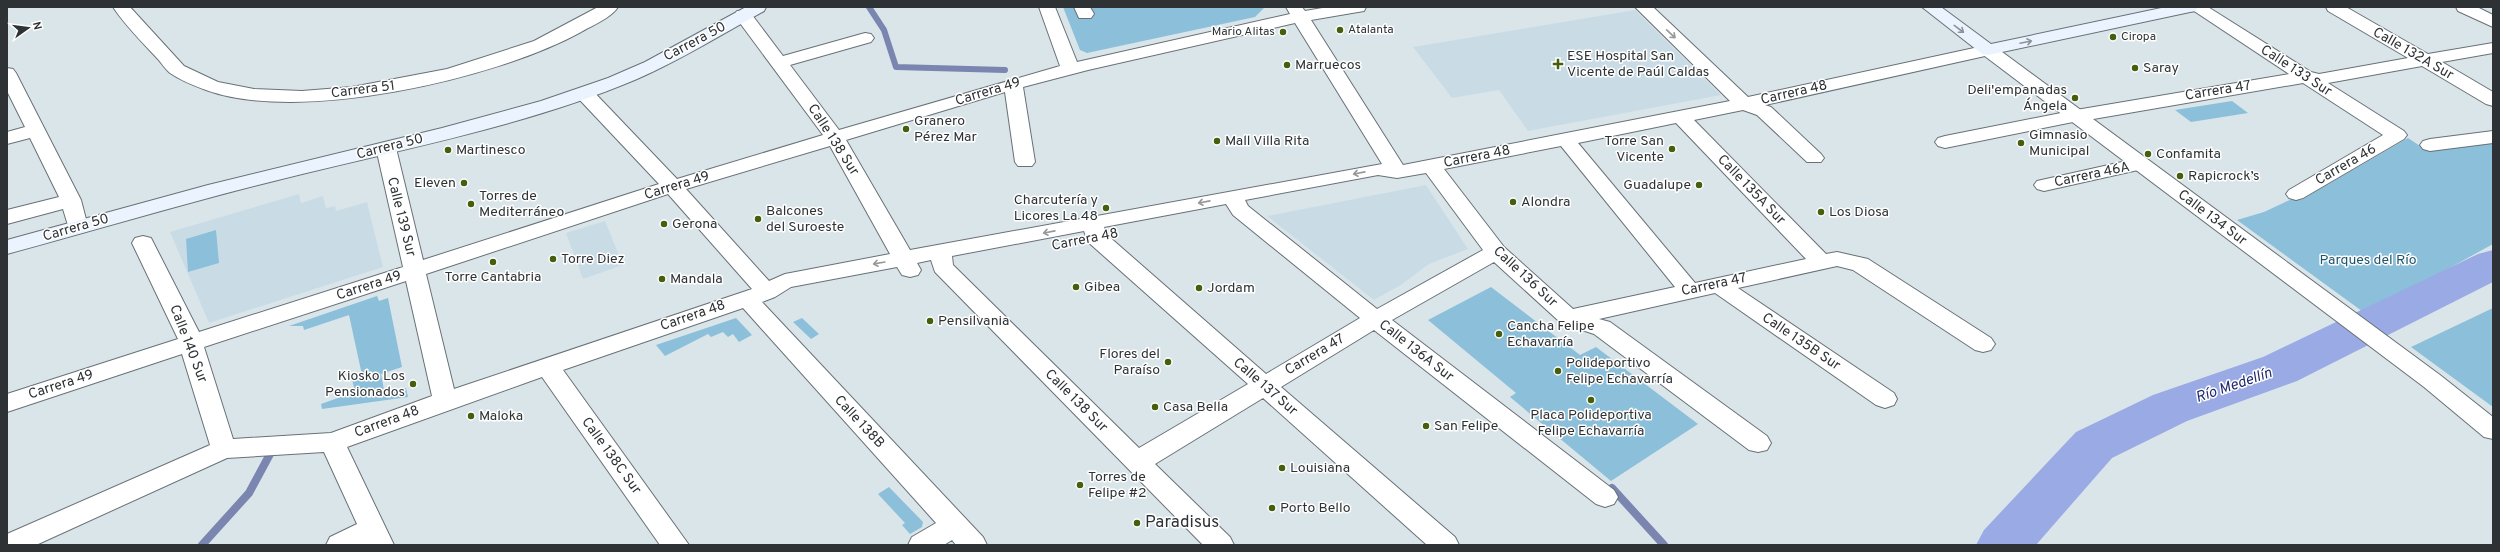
<svg xmlns="http://www.w3.org/2000/svg" width="2500" height="552" viewBox="0 0 2500 552" font-family="Overpass,sans-serif">
	<rect width="100%" height="100%" fill="#dae5ea"/>
	<g fill="#c9dce6">
		<path d="M1635 10 1721 95 1528 131 1499 90 1452 98 1413 47Z"/>
		<path d="M1426 185 1468 249 1429 264 1401 285 1374 300 1267 216Z"/>
		<path d="M299 194 301 203 323 196 326 208 335 206 336 211 367 202 383 267 209 323 170 232Z"/>
		<path d="M605 221 623 265 583 279 566 233Z"/>
	</g>
	<g fill="#8bbfda">
		<path d="M1063 7H1265L1255 17 1087 53 1080 50Z"/>
		<path d="M2232 101 2248 113 2191 122 2175 110Z"/>
		<path d="M2408 138 2423 148 2493 139V244L2366 314 2237 220 2264 212 2292 199 2301 200Z"/>
		<path d="M216 230 219 263 188 272 186 239Z"/>
		<path d="M1491 287 1580 355 1596 347 1698 424 1611 481 1510 397 1516 393 1428 320Z"/>
		<path d="M377 296 379 301 388 298 402 367 381 374 385 395 406 388 408 397 322 409 321 404 355 392 352 379 362 375 349 315 304 330 303 326H289Z"/>
		<path d="M2493 308V407L2411 347Z"/>
		<path d="M736 318 752 335 739 342 733 334 728 337 723 332 711 337 708 334 665 356 656 345Z"/>
		<path d="M802 318 819 334 811 339 793 322Z"/>
		<path d="M889 487 923 522 922 527 910 534 902 525 905 523 878 494Z"/>
	</g>
	<g fill="none" stroke-linecap="round" stroke-linejoin="round">
		<path stroke="#7a86b0" stroke-width="6" d="M869 7 884 30 896 67 1005 70"/>
		<g stroke="#7a86b0" stroke-width="8">
			<path d="M1612 488 1664 545"/>
			<path d="M202 545 249 493 270 454"/>
		</g>
		<path fill="#9aaae5" fill-rule="evenodd" d="M2493 250V282L2297 381 2187 421 2112 458 2036 545H1976L1984 530 2076 432 2153 395 2263 357 2478 254Z"/>
		<g stroke="#687177" stroke-width="2">
			<g id="pedestrian">
				<path d="M1074 7H1090L1094 14 1091 18H1079Z"/>
				<path d="M2076 110 2083 112 2086 116 2083 120 1945 148 1938 146 1935 142 1938 138 1945 136Z"/>
				<path d="M2493 131V143L2430 151 2423 149 2420 145 2423 141 2430 139Z"/>
				<path d="M2140 158 2147 160 2150 164 2147 168 2044 191 2037 189 2034 185 2037 181Z"/>
			</g>
		</g>
		<g stroke="#687177" stroke-width="2">
			<g id="minor">
				<path d="M113 7H130L184 66 218 82 254 89 302 91 352 87 447 69 534 41 598 7H618C611 18 593 25 581 32 496 79 299 124 206 90 195 86 180 80 170 73 165 69 161 62 156 57 141 41 125 25 113 7Z"/>
				<path d="M1039 7H1055L1077 62 1290 14 1286 7H1302L1305 11 1328 7H1366L1364 11 1358 12 1311 20 1403 165 1730 101 1635 7H1653L1748 97 1988 45 1994 46 1997 50 1994 54 1765 105 1771 107 1821 154 1824 158 1821 162H1807L1757 115 1743 110 1694 120 1826 254 1837 252 1868 259 1991 338 1995 344 1991 350 1983 352 1975 350 1853 270 1837 266 1738 288 1894 393 1897 399 1894 405 1885 408 1876 405 1715 293 1599 319 1610 322 1767 436 1771 443 1767 450 1758 452 1749 450 1594 334 1561 323 1494 262 1392 320 1614 490 1618 497 1614 504 1605 507 1596 504 1374 330 1281 387 1455 537 1459 545H1427L1263 398 1155 464 1230 537 1234 545H1203L935 272 931 260 917 263 921 270 918 275 910 277 902 275 897 267 791 287 775 297 762 302 983 537 987 545H956L952 540 944 545H908L912 537 936 523 743 308 563 370 689 545H660L542 377 347 447 394 545H326L330 537 357 524 324 452 227 458 36 545H7V534L210 445 182 354 7 412V394L178 339 132 243 135 238 143 236 151 238 199 332 403 267 376 148 379 144H393L396 148 423 260 659 184 577 97 575 93 577 89H591L677 179 823 135 737 19 734 15 737 11H749L783 56 865 33 871 34 874 38 871 42 790 65 839 130 1060 66ZM1295 23 1382 164 910 250 846 140 1005 92 1015 162 1018 166H1032L1035 162 1023 87 1088 70ZM1676 123 1806 259 1695 283 1578 143ZM830 146 890 254 785 274 769 281 686 189ZM1561 146 1675 287 1573 309 1504 247 1444 169ZM1426 173 1483 250 1377 309 1248 206 1245 200 1378 175 1397 178ZM668 194 752 289 454 389 426 274ZM1226 204 1233 215 1360 318 1266 374 1106 234 1104 227ZM1084 231 1088 242 1248 384 1139 448 953 265 952 256ZM406 281 432 396 331 433 233 439 204 347Z"/>
				<path d="M2188 7H2208L2311 72 2319 74 2408 58 2328 11 2326 7H2346L2428 54 2493 43V53L2442 62 2493 92V106L2486 104 2422 66 2328 83 2404 131 2407 135 2404 139 2303 198 2296 200 2289 198 2286 194 2289 190 2383 135 2303 83 2076 122 2069 120 2066 116 2069 112 2076 110 2289 74Z"/>
				<path d="M2456 7H2477L2493 15V27L2458 11Z"/>
				<path d="M7 68 13 69 16 73 81 200 88 227 84 232 77 234 70 232 63 209 7 224V210L59 197 30 138 7 144V132L25 127 7 91Z"/>
			</g>
		</g>
		<g stroke="#687177" stroke-width="2">
			<path id="tertiary" d="M1988 45 1994 46 2440 375 2493 417V439L2484 437 2424 387 1982 54 1979 50 1982 46Z"/>
		</g>
		<g stroke="#687177" stroke-width="2">
			<g id="secondary">
				<path d="M746 7H766L764 11C722 34 681 60 637 79 521 128 395 150 274 181 185 203 96 230 7 254V240L208 185 442 128 541 101 608 78 645 62Z"/>
				<path d="M1922 7H1941L1991 44 2166 7H2198L2196 11 2190 12 1988 55 1982 54Z"/>
			</g>
		</g>
		<use href="#pedestrian" fill="#fff" fill-rule="evenodd"/>
		<use href="#minor" fill="#fff" fill-rule="evenodd"/>
		<use href="#tertiary" fill="#fff" fill-rule="evenodd"/>
		<use href="#secondary" fill="#ebf4fe" fill-rule="evenodd"/>
	</g>
	<defs><path id="oneway-shaft" d="M-6 0H5M1.5-3L5.5 0L1.5 3" fill="none" stroke-width="1.6" stroke-linecap="round" stroke-linejoin="round"/></defs>
	<g stroke="#8c9399">
		<use href="#oneway-shaft" transform="translate(1959 29) rotate(37)"/>
		<use href="#oneway-shaft" transform="translate(2026 42) rotate(-12)"/>
	</g>
	<g stroke="#96989a">
		<use href="#oneway-shaft" transform="translate(1671 34) rotate(43)"/>
		<use href="#oneway-shaft" transform="translate(1359 173) rotate(169)"/>
		<use href="#oneway-shaft" transform="translate(1204 202) rotate(169)"/>
		<use href="#oneway-shaft" transform="translate(1049 232) rotate(169)"/>
		<use href="#oneway-shaft" transform="translate(879 263) rotate(170)"/>
	</g>
	<g fill="#465f0d" stroke="#fff" stroke-width="1.5">
		<circle cx="1340" cy="30" r="4"/>
		<circle cx="1283" cy="32" r="4"/>
		<circle cx="2113" cy="37" r="4"/>
		<path d="M1556 58h4v4h4v4h-4v4h-4v-4h-4v-4h4z"/>
		<circle cx="1287" cy="65" r="4"/>
		<circle cx="2135" cy="68" r="4"/>
		<circle cx="2075" cy="98" r="4"/>
		<circle cx="906" cy="129" r="4"/>
		<circle cx="1217" cy="141" r="4"/>
		<circle cx="2021" cy="143" r="4"/>
		<circle cx="1672" cy="149" r="4"/>
		<circle cx="448" cy="150" r="4"/>
		<circle cx="2148" cy="154" r="4"/>
		<circle cx="2180" cy="176" r="4"/>
		<circle cx="464" cy="183" r="4"/>
		<circle cx="1699" cy="185" r="4"/>
		<circle cx="1513" cy="202" r="4"/>
		<circle cx="471" cy="204" r="4"/>
		<circle cx="1106" cy="208" r="4"/>
		<circle cx="1821" cy="212" r="4"/>
		<circle cx="758" cy="219" r="4"/>
		<circle cx="664" cy="224" r="4"/>
		<circle cx="553" cy="259" r="4"/>
		<circle cx="493" cy="262" r="4"/>
		<circle cx="662" cy="279" r="4"/>
		<circle cx="1076" cy="287" r="4"/>
		<circle cx="1199" cy="288" r="4"/>
		<circle cx="930" cy="321" r="4"/>
		<circle cx="1499" cy="334" r="4"/>
		<circle cx="1168" cy="362" r="4"/>
		<circle cx="1558" cy="371" r="4"/>
		<circle cx="413" cy="384" r="4"/>
		<circle cx="1591" cy="400" r="4"/>
		<circle cx="1155" cy="407" r="4"/>
		<circle cx="471" cy="416" r="4"/>
		<circle cx="1426" cy="426" r="4"/>
		<circle cx="1282" cy="468" r="4"/>
		<circle cx="1080" cy="485" r="4"/>
		<circle cx="1272" cy="508" r="4"/>
		<circle cx="1137" cy="523" r="4"/>
	</g>
	<g text-anchor="middle" dominant-baseline="central" stroke-width="3" stroke-linejoin="round" paint-order="stroke">
		<g font-size="12" fill="#2e3234" stroke="#fff" text-anchor="start">
			<text x="1348" y="30">Atalanta</text>
			<text x="1275" y="32" text-anchor="end">Mario Alitas</text>
			<text x="2121" y="37">Ciropa</text>
		</g>
		<g font-size="14" fill="#2e3234" stroke="#fff">
			<text transform="translate(695 42) rotate(-28)">Carrera 50</text>
			<text transform="translate(2413 54) rotate(30)">Calle 132A Sur</text>
			<text transform="translate(2296 71) rotate(33)">Calle 133 Sur</text>
			<text transform="translate(363 90) rotate(-7)">Carrera 51</text>
			<text transform="translate(2218 91) rotate(-9)">Carrera 47</text>
			<text transform="translate(988 92) rotate(-17)">Carrera 49</text>
			<text transform="translate(1794 93) rotate(-13)">Carrera 48</text>
			<text transform="translate(833 140) rotate(57)">Calle 138 Sur</text>
			<text transform="translate(390 147) rotate(-14)">Carrera 50</text>
			<text transform="translate(1477 157) rotate(-11)">Carrera 48</text>
			<text transform="translate(2346 165) rotate(-30)">Carrera 46</text>
			<text transform="translate(2092 175) rotate(-12)">Carrera 46A</text>
			<text transform="translate(677 186) rotate(-17)">Carrera 49</text>
			<text transform="translate(1751 190) rotate(46)">Calle 135A Sur</text>
			<text transform="translate(401 217) rotate(76)">Calle 139 Sur</text>
			<text transform="translate(2212 218) rotate(37)">Calle 134 Sur</text>
			<text transform="translate(76 228) rotate(-16)">Carrera 50</text>
			<text transform="translate(1085 240) rotate(-11)">Carrera 48</text>
			<text transform="translate(1525 277) rotate(43)">Calle 136 Sur</text>
			<text transform="translate(1714 285) rotate(-12)">Carrera 47</text>
			<text transform="translate(369 286) rotate(-18)">Carrera 49</text>
			<text transform="translate(693 316) rotate(-19)">Carrera 48</text>
			<text transform="translate(1801 342) rotate(34)">Calle 135B Sur</text>
			<text transform="translate(188 344) rotate(69)">Calle 140 Sur</text>
			<text transform="translate(1416 351) rotate(38)">Calle 136A Sur</text>
			<text transform="translate(1315 355) rotate(-31)">Carrera 47</text>
			<text transform="translate(61 385) rotate(-18)">Carrera 49</text>
			<text transform="translate(1265 387) rotate(41)">Calle 137 Sur</text>
			<text transform="translate(1076 401) rotate(45)">Calle 138 Sur</text>
			<text transform="translate(387 422) rotate(-20)">Carrera 48</text>
			<text transform="translate(859 422) rotate(47)">Calle 138B</text>
			<text transform="translate(611 456) rotate(54)">Calle 138C Sur</text>
		</g>
		<g font-size="14" fill="#2e3234" stroke="#fff" text-anchor="start">
			<text x="1567" y="56">ESE Hospital San<tspan x="1567" dy="16">Vicente de Paúl Caldas</tspan></text>
			<text x="1295" y="65">Marruecos</text>
			<text x="2143" y="68">Saray</text>
			<text x="2067" y="90" text-anchor="end">Deli'empanadas<tspan x="2067" dy="16">Ángela</tspan></text>
			<text x="914" y="121">Granero<tspan x="914" dy="16">Pérez Mar</tspan></text>
			<text x="2029" y="135">Gimnasio<tspan x="2029" dy="16">Municipal</tspan></text>
			<text x="1225" y="141">Mall Villa Rita</text>
			<text x="1664" y="141" text-anchor="end">Torre San<tspan x="1664" dy="16">Vicente</tspan></text>
			<text x="456" y="150">Martinesco</text>
			<text x="2156" y="154">Confamita</text>
			<text x="2188" y="176">Rapicrock’s</text>
			<text x="456" y="183" text-anchor="end">Eleven</text>
			<text x="1691" y="185" text-anchor="end">Guadalupe</text>
			<text x="479" y="196">Torres de<tspan x="479" dy="16">Mediterráneo</tspan></text>
			<text x="1098" y="200" text-anchor="end">Charcutería y<tspan x="1098" dy="16">Licores La 48</tspan></text>
			<text x="1521" y="202">Alondra</text>
			<text x="766" y="211">Balcones<tspan x="766" dy="16">del Suroeste</tspan></text>
			<text x="1829" y="212">Los Diosa</text>
			<text x="672" y="224">Gerona</text>
			<text x="561" y="259">Torre Diez</text>
			<text x="493" y="277" text-anchor="middle">Torre Cantabria</text>
			<text x="670" y="279">Mandala</text>
			<text x="1084" y="287">Gibea</text>
			<text x="1207" y="288">Jordam</text>
			<text x="938" y="321">Pensilvania</text>
			<text x="1507" y="326">Cancha Felipe<tspan x="1507" dy="16">Echavarría</tspan></text>
			<text x="1160" y="354" text-anchor="end">Flores del<tspan x="1160" dy="16">Paraíso</tspan></text>
			<text x="1566" y="363">Polideportivo<tspan x="1566" dy="16">Felipe Echavarría</tspan></text>
			<text x="405" y="376" text-anchor="end">Kiosko Los<tspan x="405" dy="16">Pensionados</tspan></text>
			<text x="1163" y="407">Casa Bella</text>
			<text x="1591" y="415" text-anchor="middle">Placa Polideportiva<tspan x="1591" dy="16">Felipe Echavarría</tspan></text>
			<text x="479" y="416">Maloka</text>
			<text x="1434" y="426">San Felipe</text>
			<text x="1290" y="468">Louisiana</text>
			<text x="1088" y="477">Torres de<tspan x="1088" dy="16">Felipe #2</tspan></text>
			<text x="1280" y="508">Porto Bello</text>
		</g>
		<g font-size="14" fill="#1c556e" stroke="#fff">
			<text x="2368" y="260">Parques del Río</text>
		</g>
		<g font-size="15" font-style="italic" fill="#21296d" stroke="#fff">
			<text transform="translate(2234 386) rotate(-19)">Río Medellín</text>
		</g>
		<g font-size="17" fill="#2e3234" stroke="#fff" text-anchor="start">
			<text x="1145" y="523">Paradisus</text>
		</g>
	</g>
	<rect width="2500" height="552" fill="none" stroke="#2e3234" stroke-width="16"/>
	<g transform="translate(28 28) rotate(76)" stroke="#ffffff" stroke-width="3" paint-order="stroke">
	<path d="M0-3L7 15L0 10L-7 15Z" fill="#2e3234"/>
	<text y="-6" font-size="11" font-weight="bold" text-anchor="middle" fill="#2e3234">N</text>
	</g>
</svg>
